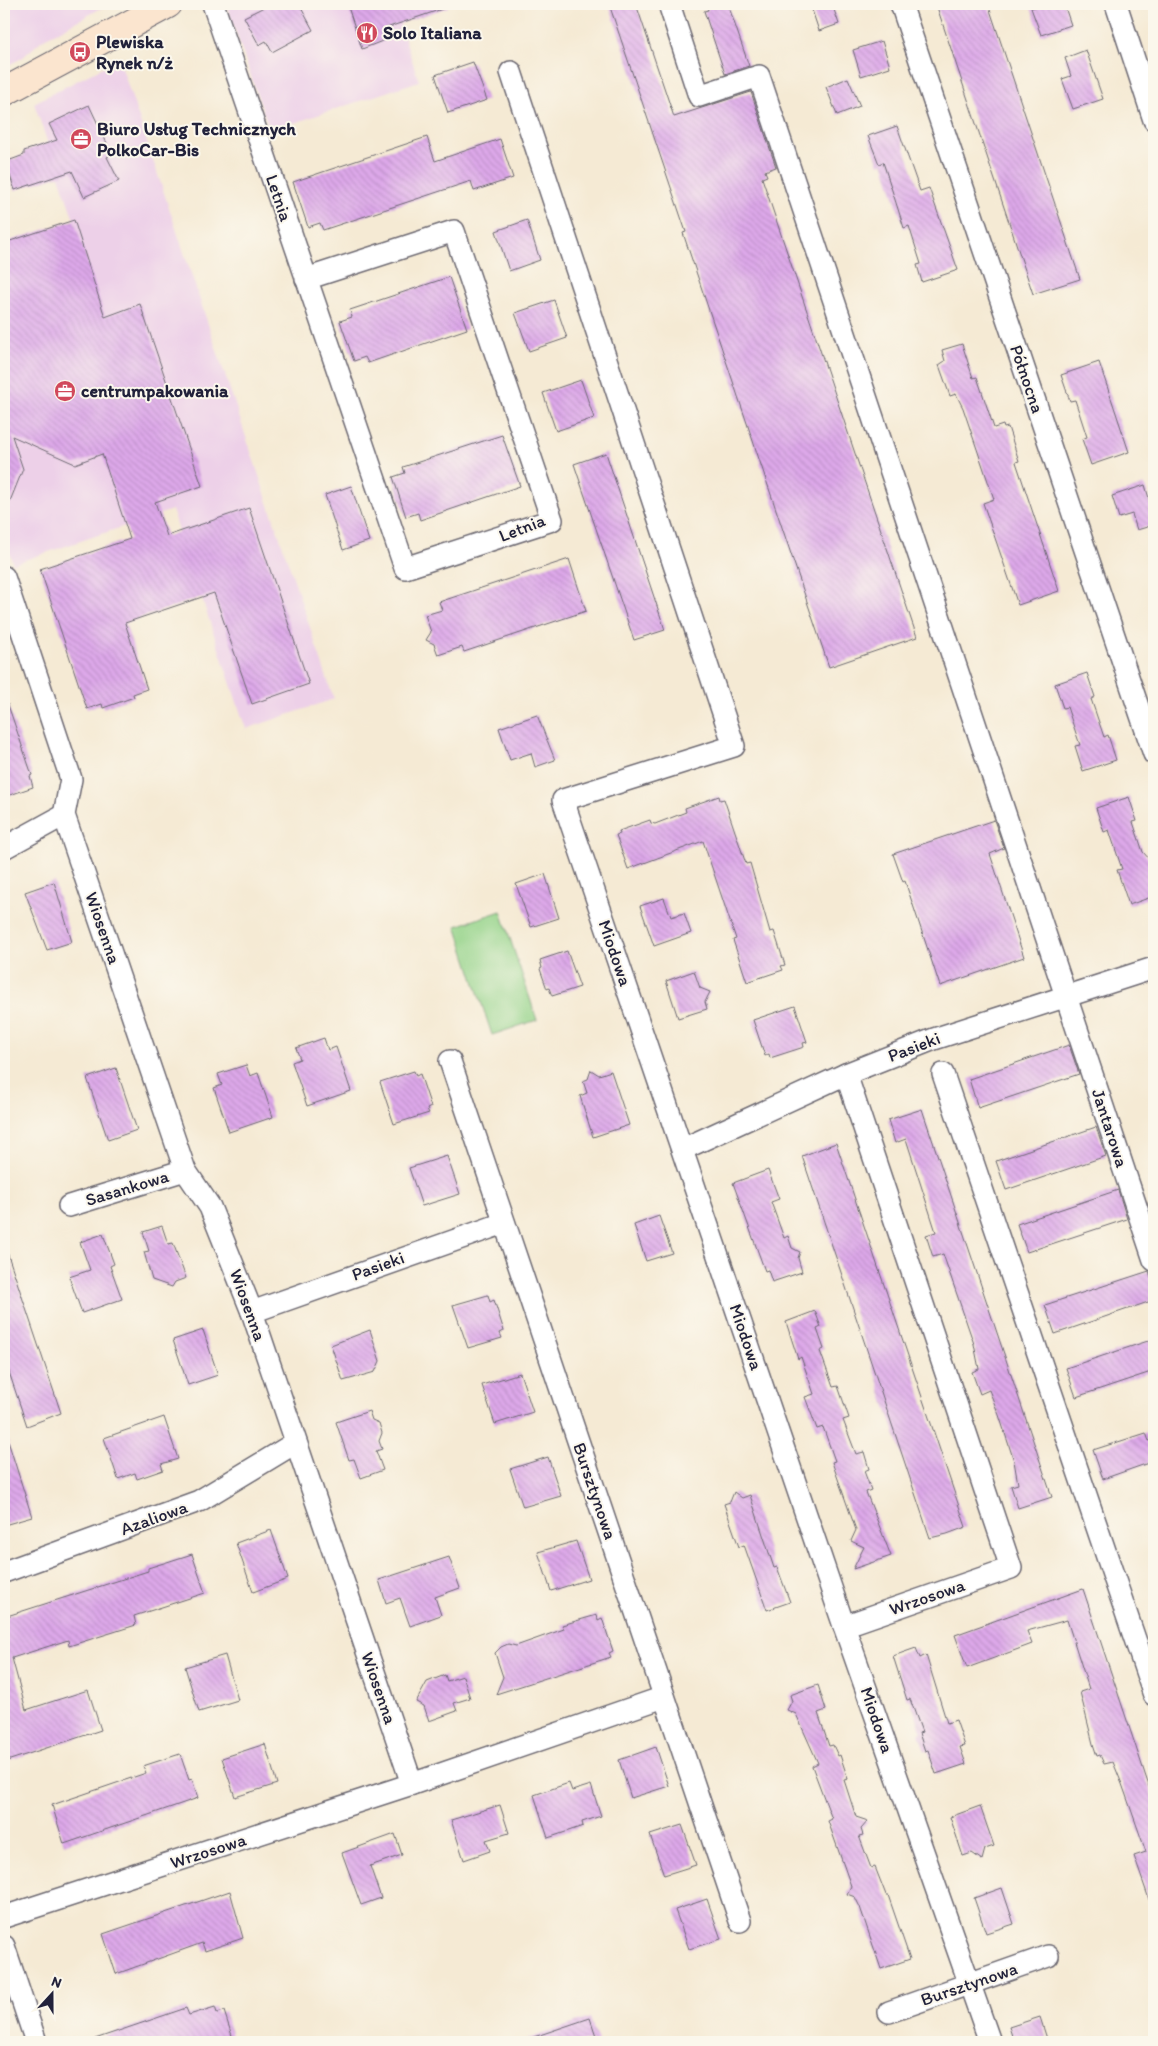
<svg xmlns="http://www.w3.org/2000/svg" width="1158" height="2046" viewBox="0 0 1158 2046" font-family="Itim,sans-serif">
	<defs>
		<pattern id="building-back-hatch" width="6" height="6" patternUnits="userSpaceOnUse" patternTransform="scale(1.25)"><rect width="6" height="6" fill="#dda8e9"/><path d="M-1 5l2 2M0 0l6 6M5-1l2 2" fill="none" stroke="#bd90c9"/></pattern>
	</defs>
	<rect width="100%" height="100%" fill="#fbf7ec"/>
	<filter id="ink" filterUnits="userSpaceOnUse"><feTurbulence type="fractalNoise" baseFrequency=".02" numOctaves="2"/><feDisplacementMap in="SourceGraphic" scale="10" xChannelSelector="R" yChannelSelector="G"/><feConvolveMatrix kernelMatrix="1 2 1 2 8 2 1 2 1" color-interpolation-filters="sRGB"/></filter>
	<filter id="wash" filterUnits="userSpaceOnUse"><feTurbulence type="fractalNoise" baseFrequency=".0096" numOctaves="4" result="noise"/><feDisplacementMap in="SourceGraphic" scale="20" xChannelSelector="R" yChannelSelector="G"/><feGaussianBlur stdDeviation="1.12" result="paint"/><feColorMatrix in="noise" values="0 0 0 0 0 0 0 0 0 0 0 0 0 0 0 0 0 1.4 0 .05"/><feComposite in="paint" operator="in"/></filter>
	<g filter="url(#wash)">
		<rect width="100%" height="100%" fill="#f5ead4"/>
		<g fill="#edd0e8">
			<path d="M4 4H109L42 40 22 58 4 67Z"/>
			<path d="M226 4H393L419 81 270 131Z"/>
			<path d="M119 59 334 699 246 729 172 510 13 564 4 536V243L74 220 34 103Z"/>
		</g>
		<path fill="#94d389" stroke="#5b7a62" d="M501 911 537 1020 492 1035 456 926Z"/>
		<g id="blocks">
			<g fill="url(#building-back-hatch)">
				<path d="M270 4H299L313 30 272 52 266 41 259 45 244 17Z"/>
				<path d="M347 4H448V7L386 28 390 38 362 49Z"/>
				<path d="M609 4H636L674 117 751 92 776 167 765 171 767 176 762 178 917 637 829 667 683 233 686 232Z"/>
				<path d="M706 4H728L749 66 725 74 704 11 708 10Z"/>
				<path d="M810 4H832L839 24 819 31Z"/>
				<path d="M936 4H988L1080 279 1033 294Z"/>
				<path d="M1044 4H1064L1071 25 1041 35 1031 8Z"/>
				<path d="M882 41 890 67 861 76 853 50Z"/>
				<path d="M1086 50 1103 99 1073 109 1062 79 1071 76 1065 58Z"/>
				<path d="M473 62 487 100 448 113 435 75Z"/>
				<path d="M848 78 860 106 837 115 826 87Z"/>
				<path d="M89 105 112 154 107 157 119 181 84 197 72 171 15 190 5 162 24 155V151L57 140 49 124Z"/>
				<path d="M897 126 920 191 929 188 958 270 922 282 917 265 921 264 909 226 904 228 883 162 879 164 868 136Z"/>
				<path d="M427 137 435 161 500 139 513 178 474 191 471 181 323 230 320 223 308 227 293 182Z"/>
				<path d="M74 220 105 317 140 304 202 486 155 502 167 536 249 508 309 684 252 704 214 593 125 623 147 689 133 694 134 697 103 708 102 704 87 709 40 569 130 539 102 454 75 464 12 436 23 469 4 516V243Z"/>
				<path d="M527 220 540 260 509 271 496 231Z"/>
				<path d="M449 277 467 329 368 363 365 357 354 361 340 321 352 317 350 310Z"/>
				<path d="M554 300 567 338 529 351 515 313Z"/>
				<path d="M962 344 973 378 977 377 994 428 1003 425 1004 428 1008 427 1019 461 1016 462 1059 591 1018 605 983 503 994 499 963 408 956 394 950 396 939 365 945 361 942 350Z"/>
				<path d="M1099 362 1129 452 1091 465 1082 439 1087 437 1075 400 1070 401 1061 375Z"/>
				<path d="M581 380 594 418 556 431 543 393Z"/>
				<path d="M502 435 520 486 420 520 418 513 406 517 393 477 405 473 403 467Z"/>
				<path d="M606 453 665 630 634 640 574 464Z"/>
				<path d="M1145 485 1154 515V525L1137 530 1132 514 1119 518 1112 496Z"/>
				<path d="M351 486 369 541 343 550 325 495Z"/>
				<path d="M569 559 586 611 464 652 462 647 438 655 434 644 426 640 431 632 425 615 442 610 439 602Z"/>
				<path d="M1087 673 1095 697 1091 699 1104 737 1108 735 1116 760 1083 771 1075 746 1080 745 1067 707 1063 708 1055 684Z"/>
				<path d="M7 702 32 775 30 776 33 787 4 797V703Z"/>
				<path d="M537 715 555 760 535 767 531 753 510 760 499 728Z"/>
				<path d="M719 796 720 800 724 799 746 864 750 863 770 932 774 931 785 965 781 966 783 970 747 982 733 940 736 939 703 841 628 869 616 835 620 834 619 831 650 820 651 823 655 824 686 812 685 808Z"/>
				<path d="M1129 797 1137 821 1133 822 1143 852 1150 860 1154 873V896L1129 905 1117 870 1122 869 1109 830 1104 832 1096 808Z"/>
				<path d="M994 820 1004 848 990 854 1024 957 940 986 905 881 903 882 893 854Z"/>
				<path d="M545 874 559 918 531 927 516 884Z"/>
				<path d="M54 882 72 942 47 950 25 892Z"/>
				<path d="M664 898 671 917 684 913 691 933 654 946 640 906Z"/>
				<path d="M567 951 580 987 552 996 549 988 547 989 540 969 542 968 540 960Z"/>
				<path d="M694 971 700 988 710 992 705 1002 707 1009 678 1018 666 981Z"/>
				<path d="M795 1006 807 1042 803 1043 804 1047 770 1058 769 1054 765 1056 753 1020Z"/>
				<path d="M324 1038 328 1050 336 1047 351 1091 307 1106 292 1062 300 1059 296 1048Z"/>
				<path d="M1069 1045 1079 1074 978 1108 969 1079Z"/>
				<path d="M246 1065 250 1076 258 1073 273 1117 229 1132 214 1088 222 1085 218 1074Z"/>
				<path d="M116 1068 137 1130 108 1140 87 1078Z"/>
				<path d="M591 1070 599 1075 611 1071 629 1125 593 1137 580 1096 587 1093 583 1081 588 1079Z"/>
				<path d="M414 1071 416 1076 420 1074 431 1107 427 1109 429 1113 394 1124 380 1082Z"/>
				<path d="M922 1109 1052 1497 1018 1508 1011 1486 1018 1484 1014 1461 999 1415 989 1390 980 1394 972 1372 979 1369 974 1344 943 1254 933 1257 926 1235 936 1232 906 1139 895 1143 888 1120Z"/>
				<path d="M1096 1127 1106 1156 1006 1190 996 1161Z"/>
				<path d="M836 1143 966 1527 947 1534 930 1538 802 1156Z"/>
				<path d="M447 1156 460 1194 422 1206 409 1168Z"/>
				<path d="M768 1170 779 1199 771 1202 784 1238 788 1236 792 1248 800 1252 798 1258 802 1272 772 1282 768 1270 765 1271 733 1183Z"/>
				<path d="M1118 1190 1127 1219 1027 1252 1017 1224Z"/>
				<path d="M659 1216 672 1253 646 1261 634 1225Z"/>
				<path d="M162 1226 168 1244 173 1243 186 1278 175 1282 172 1287 152 1280 144 1252 149 1251 143 1232Z"/>
				<path d="M103 1234 114 1264 110 1266 122 1299 82 1313 69 1277 90 1270 80 1242Z"/>
				<path d="M7 1252 61 1413 27 1426 4 1357V1253Z"/>
				<path d="M1149 1271 1154 1287V1300L1055 1334 1045 1305Z"/>
				<path d="M488 1295 490 1302 494 1300 504 1331 500 1333 502 1338 468 1348 453 1305Z"/>
				<path d="M815 1311 821 1327 817 1329 824 1349 820 1351 833 1387 838 1386 849 1418 843 1420 856 1454 864 1452 869 1469 864 1471 871 1490 866 1492 891 1556 853 1569 864 1547 851 1541 856 1530 832 1462 835 1461 823 1427 817 1429 805 1397 814 1394 801 1357 798 1359 786 1322Z"/>
				<path d="M203 1330 218 1375 188 1385 173 1340Z"/>
				<path d="M370 1330 380 1361 375 1372 343 1381 331 1345Z"/>
				<path d="M1154 1339V1371L1076 1397 1066 1368Z"/>
				<path d="M520 1373 533 1412 495 1424 482 1385Z"/>
				<path d="M369 1411 372 1420 379 1423 382 1433 379 1441 382 1449 376 1451 383 1470 361 1478 354 1459 349 1460 336 1422Z"/>
				<path d="M164 1417 178 1459 161 1464 163 1470 137 1479 135 1473 118 1479 104 1438Z"/>
				<path d="M1146 1433 1149 1441 1154 1439V1461L1103 1479 1093 1450Z"/>
				<path d="M4 1441H8L32 1517 4 1525Z"/>
				<path d="M548 1457 561 1496 523 1507 510 1469Z"/>
				<path d="M734 1492 742 1498 750 1495 774 1568 777 1567 790 1602 767 1610 744 1545 739 1547 724 1504 730 1502Z"/>
				<path d="M271 1530 288 1579 253 1592 236 1543Z"/>
				<path d="M576 1541 589 1579 551 1591 538 1552Z"/>
				<path d="M192 1554 205 1593 134 1616 136 1625 69 1646 68 1640 12 1658 26 1710 88 1690 101 1730 4 1762V1617L148 1571V1568Z"/>
				<path d="M449 1557 460 1588 435 1597 441 1615 410 1626 400 1598 386 1603 379 1580Z"/>
				<path d="M1083 1589 1154 1801V1905H1151L1134 1856 1146 1852 1122 1784 1113 1762 1104 1764 1100 1755 1097 1756 1093 1744 1080 1692 1089 1689 1067 1620 1027 1631 1032 1644 967 1668 955 1635Z"/>
				<path d="M597 1615 598 1620 602 1618 613 1651 609 1653 611 1657 496 1694 503 1677 495 1653 501 1647 508 1644 516 1646 564 1629 562 1625Z"/>
				<path d="M916 1648 920 1658 926 1655 947 1723 956 1720 965 1746 960 1747 966 1764 936 1774 928 1750 925 1751 919 1733 922 1732 910 1699 907 1700 893 1656Z"/>
				<path d="M225 1655 238 1700 199 1712 185 1667Z"/>
				<path d="M445 1675 447 1681 463 1676 470 1698 454 1703 457 1711 429 1721 424 1706 416 1702 427 1682Z"/>
				<path d="M818 1685 826 1710 818 1713 829 1746 833 1745 838 1756 840 1755 848 1779 844 1780 856 1817 868 1821 861 1829 863 1835 859 1836 871 1868 875 1867 886 1895H888L910 1959 881 1969 860 1907 855 1897 847 1894 851 1886 828 1821 832 1819 812 1766 818 1763 796 1714 787 1710 792 1701 790 1695Z"/>
				<path d="M265 1744 277 1784 235 1797 222 1758Z"/>
				<path d="M656 1747 669 1786 631 1798 619 1760Z"/>
				<path d="M180 1754 189 1780 192 1779 198 1798 64 1844 52 1805 146 1773 143 1766Z"/>
				<path d="M569 1783 572 1791 591 1785 601 1816 582 1822 583 1826 548 1838 534 1795Z"/>
				<path d="M500 1805 509 1833 486 1840 490 1851 464 1860 451 1820Z"/>
				<path d="M980 1806 994 1846 985 1849 982 1860 972 1853 963 1856 950 1817Z"/>
				<path d="M682 1825 696 1865 664 1875 650 1835Z"/>
				<path d="M395 1834 402 1855 370 1866 381 1898 361 1905 342 1853Z"/>
				<path d="M1002 1888 1014 1924 986 1933 974 1898Z"/>
				<path d="M230 1891 243 1938 205 1951 202 1943 116 1974 103 1934Z"/>
				<path d="M707 1899 721 1939 689 1949 675 1910Z"/>
				<path d="M215 2007 217 2013 224 2011 234 2042H95V2039L186 2008 189 2015Z"/>
				<path d="M1040 2017 1048 2042H1014L1009 2027Z"/>
				<path d="M590 2018 598 2042H529L528 2039Z"/>
			</g>
		</g>
	</g>
	<g filter="url(#ink)">
		<use href="#blocks" fill-opacity="0" stroke="#6c6871" stroke-width="1"/>
		<g fill="none" stroke-linecap="round" stroke-linejoin="round">
			<g stroke="#6c6871" stroke-width="24">
				<g id="street">
					<path d="M213 4 405 568 552 520 454 231 306 279"/>
					<path d="M669 4 699 96 759 76 1154 1260"/>
					<path d="M901 4 1154 754"/>
					<path d="M1116 4 1154 120"/>
					<path d="M511 72 734 746 563 800 844 1626 990 2042"/>
					<path d="M4 577 71 779 64 815 185 1170 210 1207 252 1312 412 1784"/>
					<path d="M4 848 64 815"/>
					<path d="M450 1061 740 1921"/>
					<path d="M943 1074 1154 1695"/>
					<path d="M683 1149 846 1074 934 1039 1154 968"/>
					<path d="M69 1206 185 1170"/>
					<path d="M252 1312 504 1223"/>
					<path d="M4 1572 199 1501 295 1443"/>
					<path d="M844 1626 1011 1568 846 1074"/>
					<path d="M4 1917 412 1784 664 1697"/>
					<path d="M4 1946 36 2042"/>
					<path d="M889 2012 1048 1956"/>
				</g>
			</g>
			<g stroke="#6c6871" stroke-width="30">
				<path id="secondary" d="M4 92 168 4"/>
			</g>
			<use href="#street" stroke="#fff" stroke-width="21"/>
			<use href="#secondary" stroke="#fbe5cf" stroke-width="28"/>
		</g>
	</g>
	<defs>
		<g id="restaurant-disc" transform="scale(1.125)"><circle r="9.5" fill="#d1495b" stroke="#fbf7ec"/><path d="M-5-6h1v4h1v-4h1v4h1v-4h1v5L-1.5 .5V6h-2V.5L-5-1ZM5-6V6H3V1.5H1.5Q1.5-4 5-6Z" fill="#fff"/></g>
		<g id="bus-disc" transform="scale(1.125)"><circle r="9.5" fill="#d1495b" stroke="#fbf7ec"/><path d="M-5-6H5V4H4V6H2V4H-2V6H-4V4H-5ZM-3.5-4V0h7V-4ZM-3.5 1.2v1.5H-2V1.2ZM2 1.2v1.5H3.5V1.2Z" fill="#fff"/></g>
		<g id="office-disc" transform="scale(1.125)"><circle r="9.5" fill="#d1495b" stroke="#fbf7ec"/><path d="M-6-3h4V-5.5h4V-3h4V5H-6ZM-1-4.5V-3h2v-1.5ZM-6 0V1H6V0Z" fill="#fff"/></g>
	</defs>
	<g fill-rule="evenodd">
		<use href="#restaurant-disc" x="367" y="33"/>
		<use href="#bus-disc" x="80" y="52"/>
		<use href="#office-disc" x="81" y="139"/>
		<use href="#office-disc" x="65" y="391"/>
	</g>
	<g text-anchor="middle" dominant-baseline="central" stroke-width="4" stroke-linejoin="round" paint-order="stroke">
		<g font-size="18" font-weight="bold" fill="#22223b" stroke="#fbf7ec" text-anchor="start">
			<text x="383" y="33">Solo Italiana</text>
			<text x="96" y="42">Plewiska<tspan x="96" dy="21">Rynek n/ż</tspan></text>
			<text x="97" y="129">Biuro Usług Technicznych<tspan x="97" dy="21">PolkoCar-Bis</tspan></text>
			<text x="81" y="391">centrumpakowania</text>
		</g>
		<g font-size="18" fill="#22223b" stroke="#fbf7ec">
			<text transform="translate(279 198) rotate(71)">Letnia</text>
			<text transform="translate(1027 379) rotate(71)">Północna</text>
			<text transform="translate(522 528) rotate(-21)">Letnia</text>
			<text transform="translate(103 928) rotate(71)">Wiosenna</text>
			<text transform="translate(615 953) rotate(71)">Miodowa</text>
			<text transform="translate(914 1047) rotate(-21)">Pasieki</text>
			<text transform="translate(1110 1128) rotate(72)">Jantarowa</text>
			<text transform="translate(127 1188) rotate(-17)">Sasankowa</text>
			<text transform="translate(378 1266) rotate(-20)">Pasieki</text>
			<text transform="translate(248 1305) rotate(70)">Wiosenna</text>
			<text transform="translate(746 1337) rotate(71)">Miodowa</text>
			<text transform="translate(595 1491) rotate(71)">Bursztynowa</text>
			<text transform="translate(154 1518) rotate(-20)">Azaliowa</text>
			<text transform="translate(927 1597) rotate(-19)">Wrzosowa</text>
			<text transform="translate(379 1688) rotate(71)">Wiosenna</text>
			<text transform="translate(877 1720) rotate(71)">Miodowa</text>
			<text transform="translate(208 1851) rotate(-18)">Wrzosowa</text>
			<text transform="translate(969 1984) rotate(-19)">Bursztynowa</text>
		</g>
	</g>
	<rect width="1158" height="2046" fill="none" stroke="#fbf7ec" stroke-width="20"/>
	<g transform="translate(52 1994) rotate(21)" stroke="#fbf7ec" stroke-width="4" paint-order="stroke">
	<path d="M0-4L9 19L0 12L-9 19Z" fill="#22223b"/>
	<text y="-8" font-size="14" font-weight="bold" text-anchor="middle" fill="#22223b">N</text>
	</g>
</svg>
